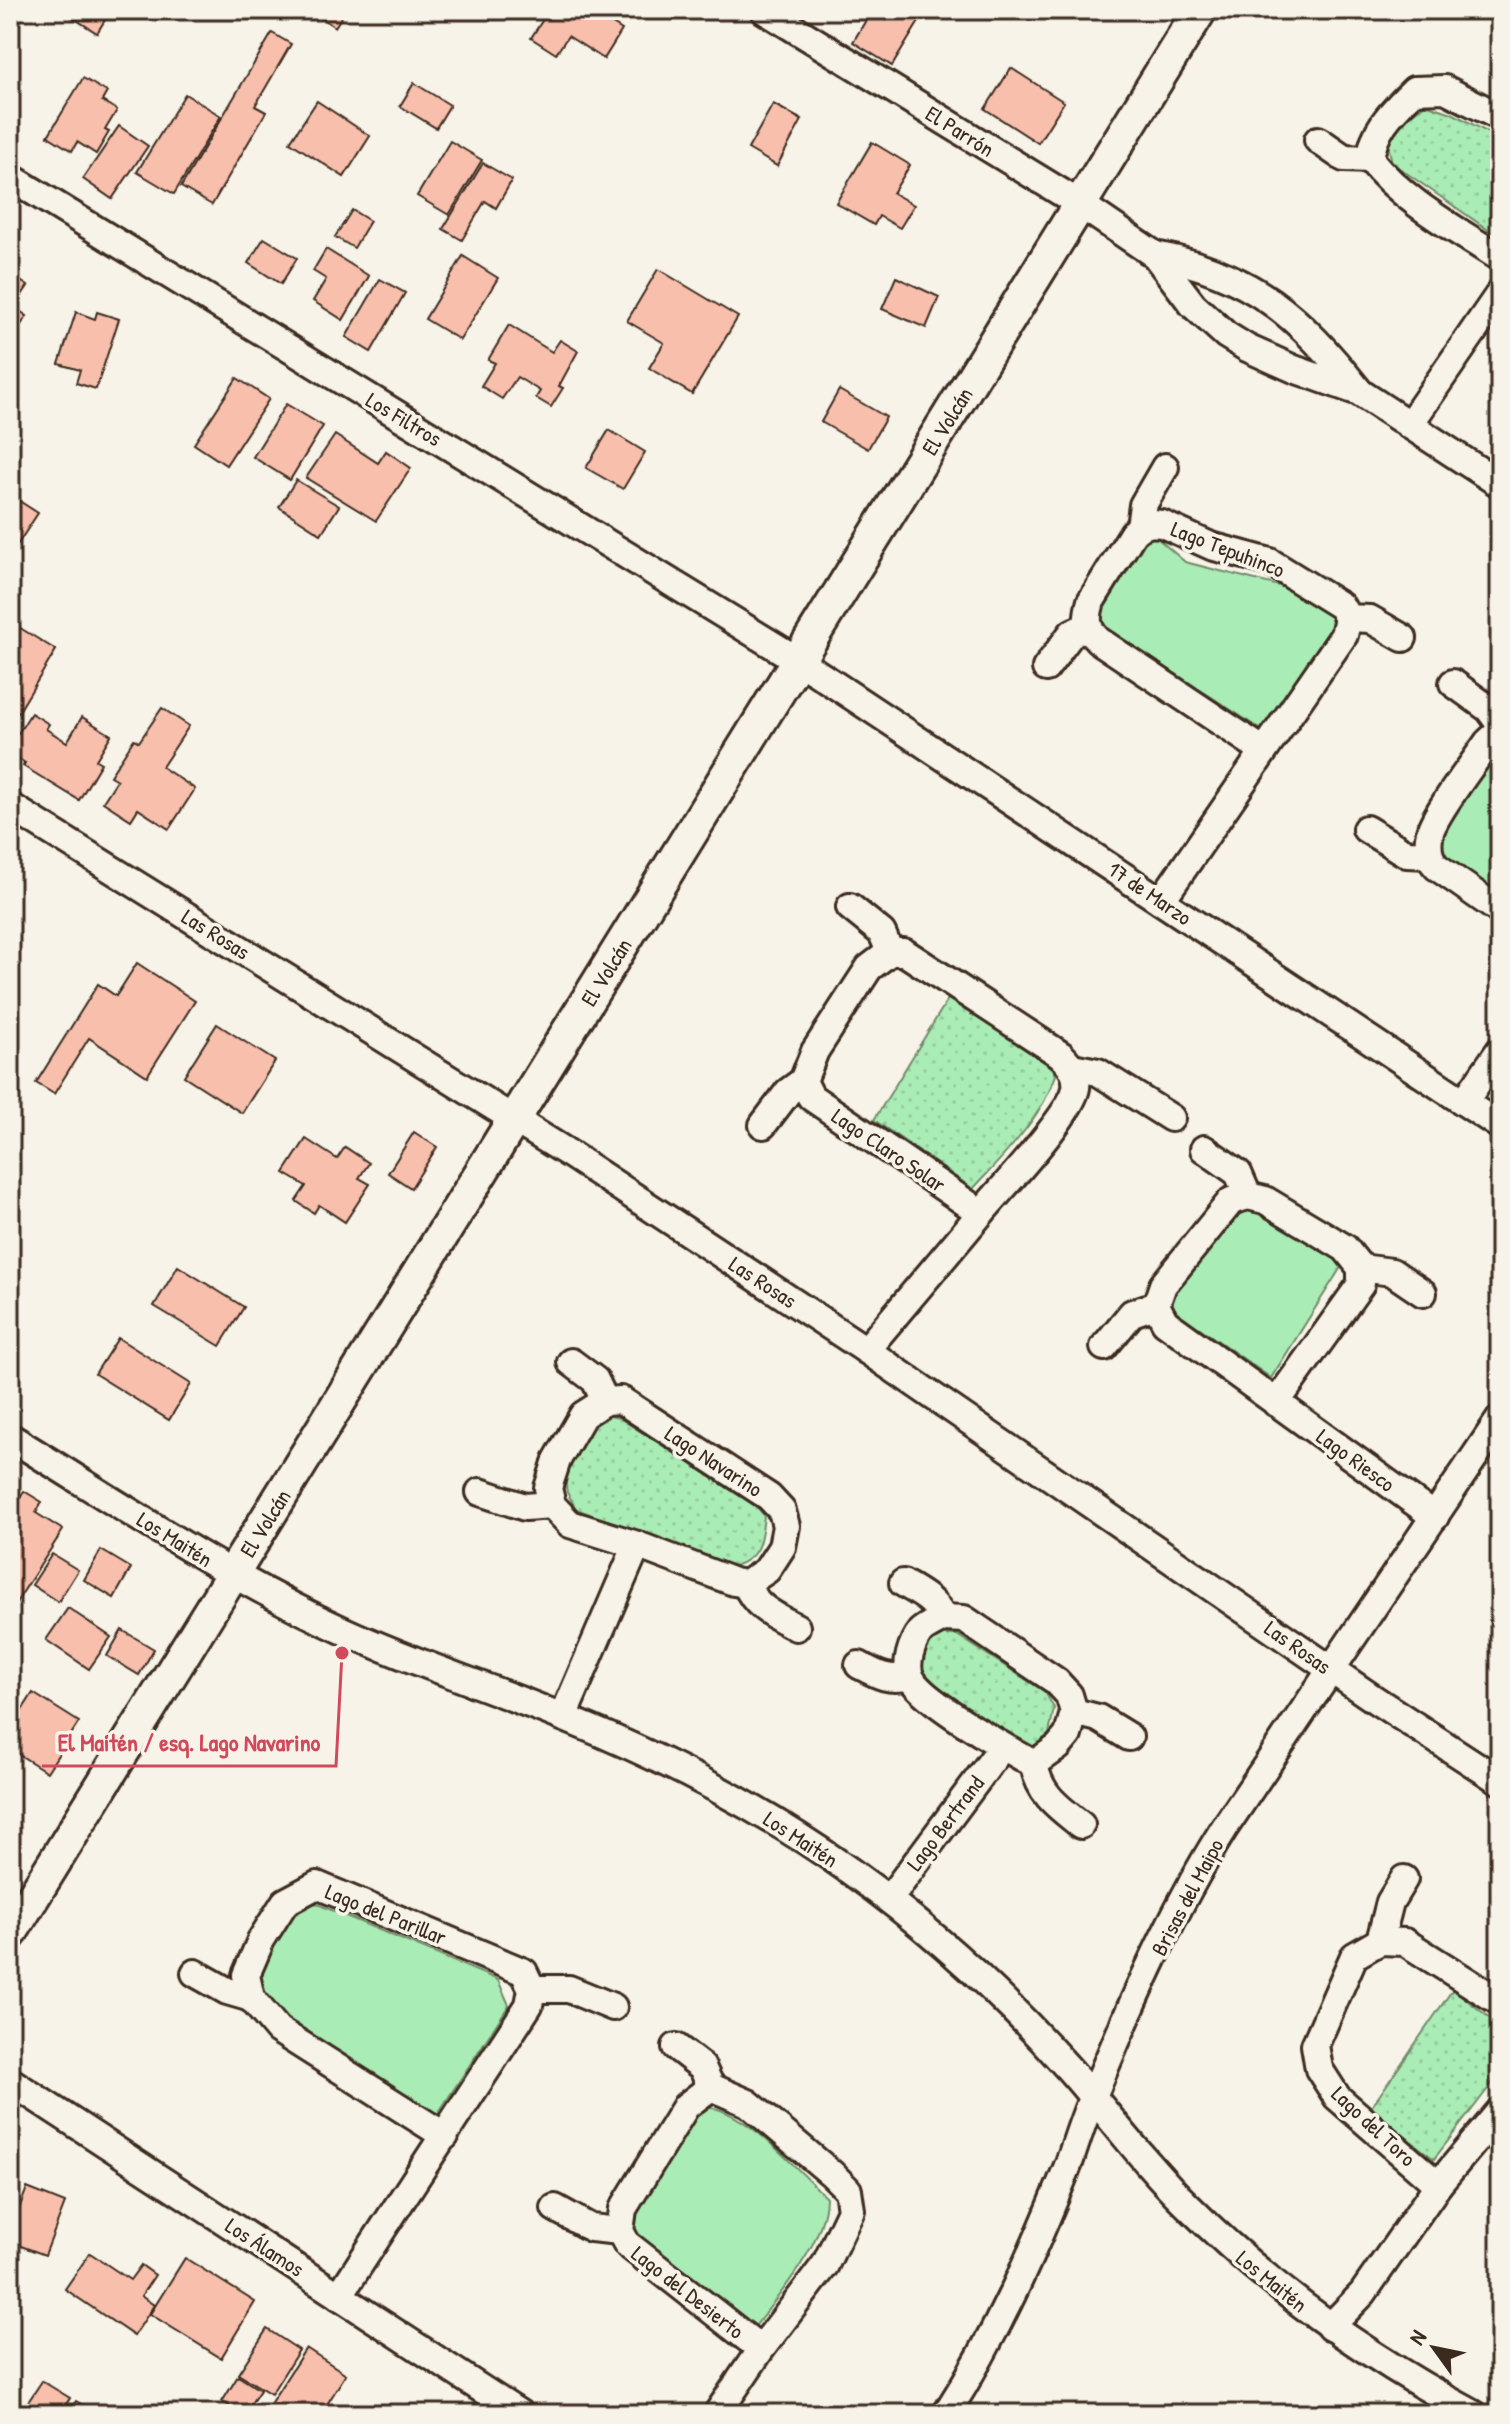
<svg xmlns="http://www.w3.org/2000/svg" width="1510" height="2424" viewBox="0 0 1510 2424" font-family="'Patrick Hand',sans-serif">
	<defs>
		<pattern id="grass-dots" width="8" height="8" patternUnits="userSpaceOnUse" patternTransform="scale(2)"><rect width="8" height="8" fill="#aaecb6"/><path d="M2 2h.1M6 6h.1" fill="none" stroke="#93cb9c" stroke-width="1.8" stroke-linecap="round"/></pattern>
	</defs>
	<rect width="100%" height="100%" fill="#f7f3e8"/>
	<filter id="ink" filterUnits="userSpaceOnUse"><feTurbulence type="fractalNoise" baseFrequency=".0125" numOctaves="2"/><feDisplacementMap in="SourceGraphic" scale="16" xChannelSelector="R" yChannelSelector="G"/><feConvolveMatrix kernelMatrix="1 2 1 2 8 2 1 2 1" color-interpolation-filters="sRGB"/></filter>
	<g filter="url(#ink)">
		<g fill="url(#grass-dots)" stroke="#728b6a" stroke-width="2">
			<path d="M1425 104 1452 113 1500 139V238L1392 163 1388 144 1403 120Z"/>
			<path d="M948 999 1051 1063 1056 1075C1041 1119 1004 1155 973 1189L874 1120Z"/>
			<path d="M605 1415 619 1418 754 1503 764 1516C761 1541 760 1558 734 1566L576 1509C574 1504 569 1497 567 1492 561 1470 586 1425 605 1415Z"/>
			<path d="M934 1635H957L1045 1692 1054 1708 1049 1734 1033 1748 997 1734 922 1683C916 1662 919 1651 934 1635Z"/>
			<path d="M1453 1989 1500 2026V2073L1434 2159 1370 2109Z"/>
		</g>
		<g fill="#aaecb6" stroke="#728b6a" stroke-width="2">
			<path d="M1149 531 1185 562 1283 587 1342 623 1268 734 1092 619Z"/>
			<path d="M1500 735V894L1425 842Z"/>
			<path d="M1235 1207 1257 1210 1343 1264 1271 1378 1174 1310 1168 1291Z"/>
			<path d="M315 1903 498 1980 509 2005 437 2115 287 2025 257 1991 262 1966 290 1917Z"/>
			<path d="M701 2106C743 2106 796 2169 826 2197 825 2244 780 2293 753 2329L627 2230 646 2185Z"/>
		</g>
		<g fill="#f8bfad" stroke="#3b2a1e" stroke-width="2">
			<path d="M61 10H111L97 33Z"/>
			<path d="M308 10H346L335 27Z"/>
			<path d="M549 10H615L608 21 622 30 604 59 568 36 556 54 531 38Z"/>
			<path d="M872 10H926L892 66 853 42Z"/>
			<path d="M272 33 291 44 255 106 266 112 212 205 181 187Z"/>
			<path d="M1011 68 1064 102 1038 143 985 109Z"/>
			<path d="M83 78 107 92 102 101 117 110 105 130 109 132 96 154 77 142 72 151 48 136Z"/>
			<path d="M414 83 450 105 436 128 400 106Z"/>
			<path d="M185 94 221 116 174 194 137 172Z"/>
			<path d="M317 101 370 136 344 177 290 142Z"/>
			<path d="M773 104 802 120 777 166 748 149Z"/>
			<path d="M119 126 148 146 112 199 83 179Z"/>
			<path d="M450 141 482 160 449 215 417 196Z"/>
			<path d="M872 142 910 165 893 193 914 205 900 228 879 216 874 225 836 203Z"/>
			<path d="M483 163 512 180 496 208 485 201 462 240 443 229Z"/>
			<path d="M352 210 370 221 354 248 335 237Z"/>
			<path d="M264 238 297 258 281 284 248 263Z"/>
			<path d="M326 249 369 276 343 320 313 301 326 279 313 271Z"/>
			<path d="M463 256 498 278 460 340 425 319Z"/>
			<path d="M658 269 738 317 692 394 649 368 664 343 627 321Z"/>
			<path d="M10 274 28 286 14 307 27 316 10 341Z"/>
			<path d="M896 277 939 297 926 328 882 309Z"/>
			<path d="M380 279 405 293 371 352 346 337Z"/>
			<path d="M76 312 95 319 97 312 119 319 96 389 76 383 80 370 59 364Z"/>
			<path d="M509 325 552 352 560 340 578 351 559 386 563 388 551 407 536 398 540 391 517 377 502 399 481 386 495 363 488 360Z"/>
			<path d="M237 378 269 399 226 465 194 444Z"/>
			<path d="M839 390 886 417 868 449 821 422Z"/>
			<path d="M286 404 323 426 290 480 253 457Z"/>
			<path d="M609 430 645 452 623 489 586 468Z"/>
			<path d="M335 435 378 463 386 451 411 468 376 521 306 478Z"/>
			<path d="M296 480 339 506 321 534 279 507Z"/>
			<path d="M10 495 38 513 10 556Z"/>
			<path d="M12 623 56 650 10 726V626Z"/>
			<path d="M162 708 189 726 162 767 195 789 169 829 138 809 131 820 103 802 117 780 110 776 134 739 139 742Z"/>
			<path d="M31 713 49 724 46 729 67 742 82 717 111 735 96 760 101 763 79 800 23 766 25 763 10 753V746Z"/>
			<path d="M137 963 195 1001 147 1076 89 1038 54 1094 36 1083 98 984 116 996Z"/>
			<path d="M217 1024 275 1061 242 1113 184 1076Z"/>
			<path d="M414 1132 437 1147 411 1188 388 1173Z"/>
			<path d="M306 1139 337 1159 345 1147 369 1163 359 1178 370 1184 345 1222 319 1205 314 1213 296 1201 306 1186 284 1173Z"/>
			<path d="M178 1266 244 1307 220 1346 154 1306Z"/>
			<path d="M118 1338 191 1384 169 1420 95 1374Z"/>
			<path d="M24 1491 42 1502 36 1513 63 1530 12 1609 10 1608V1512Z"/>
			<path d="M101 1550 131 1568 114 1598 84 1580Z"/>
			<path d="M52 1554 78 1570 58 1602 32 1585Z"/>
			<path d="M68 1608 111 1637 89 1669 46 1640Z"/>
			<path d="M122 1630 154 1649 139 1675 107 1656Z"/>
			<path d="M33 1693 79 1722 47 1772 10 1749V1729Z"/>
			<path d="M27 2188 65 2203 45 2255 10 2242V2232Z"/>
			<path d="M90 2253 130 2280 141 2265 155 2275 141 2296 154 2305 134 2336 65 2289Z"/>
			<path d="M185 2258 255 2302 221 2358 150 2314Z"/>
			<path d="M267 2329 299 2350 271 2394 238 2374Z"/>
			<path d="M306 2348 346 2374 321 2414H279L268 2407Z"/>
			<path d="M238 2376 260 2390 244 2414 222 2402Z"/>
			<path d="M42 2381 70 2398 60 2414H20Z"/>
			<path d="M76 2401 91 2410 89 2414H67Z"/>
		</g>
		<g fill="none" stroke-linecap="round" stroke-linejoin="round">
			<g stroke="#3b2a1e" stroke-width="32">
				<g id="minor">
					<path d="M764 10 1080 204 1155 255 1193 305 1226 335 1247 348 1294 369 1359 392 1500 484"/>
					<path d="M1500 117 1445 89 1414 90C1393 111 1374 128 1370 159 1404 202 1454 228 1500 258"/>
					<path d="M1318 140 1344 158 1370 159"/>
					<path d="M10 177 799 661 1500 1126"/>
					<path d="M1155 255C1252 273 1299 316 1359 391"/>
					<path d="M1409 425 1500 293"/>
					<path d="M1140 527 1143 505 1165 467"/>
					<path d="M1348 618 1370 619 1403 638"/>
					<path d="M1046 668 1072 633 1088 626"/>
					<path d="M1453 683 1489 709 1500 724"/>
					<path d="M1500 731 1488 742C1474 763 1436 811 1430 832 1427 845 1428 858 1437 867L1500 911"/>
					<path d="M10 806 568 1153 866 1350 1374 1699 1500 1781"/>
					<path d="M1366 829 1407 854 1429 855"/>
					<path d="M1161 901C1222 812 1283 723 1344 635L1348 618 1341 606 1270 562 1211 546 1162 524 1151 523 1140 527 1133 533 1091 601C1086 618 1086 628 1098 640L1264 751"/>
					<path d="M850 907 882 933 890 952"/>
					<path d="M890 952H904L1061 1055C1070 1064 1078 1074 1076 1088 1072 1114 1001 1189 981 1213L811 1097 803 1081 815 1051 869 968Z"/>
					<path d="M1072 1067 1098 1072 1171 1118"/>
					<path d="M1464 1102 1500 1050"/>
					<path d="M763 1125 788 1092 803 1081"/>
					<path d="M1204 1149 1238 1173 1248 1196"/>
					<path d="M1361 1268 1392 1272 1423 1293"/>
					<path d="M1104 1347 1132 1313 1156 1305"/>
					<path d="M866 1350 981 1213"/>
					<path d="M571 1362 595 1380 605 1401"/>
					<path d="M621 1400 769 1497 782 1511 786 1526 782 1547 767 1570 746 1584 734 1582 637 1545 570 1524 552 1505 548 1488 557 1460 583 1415 605 1401Z"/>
					<path d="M1276 1403 1361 1284V1268L1345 1248 1265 1200 1248 1196 1231 1201 1163 1285 1156 1305 1165 1322 1435 1517"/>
					<path d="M10 1437C119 1504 226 1577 342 1630 416 1664 493 1688 567 1719 666 1759 763 1809 850 1871 930 1928 1003 1995 1069 2069 1108 2113 1143 2162 1186 2204 1271 2289 1367 2357 1474 2414"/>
					<path d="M480 1492 525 1507 552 1505"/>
					<path d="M903 1583C919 1593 935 1600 943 1618"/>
					<path d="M746 1584C756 1608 774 1615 796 1627"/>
					<path d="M943 1618 964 1619 1056 1681 1069 1695 1074 1712 1068 1735 1058 1747 1034 1764C1009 1750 922 1701 911 1678 904 1665 912 1642 921 1631 927 1626 936 1622 943 1618Z"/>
					<path d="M859 1665C876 1674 889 1682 909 1676"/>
					<path d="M1074 1712 1098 1718 1129 1737"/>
					<path d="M563 1717 637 1545"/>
					<path d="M1034 1764C1039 1794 1058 1807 1081 1825"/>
					<path d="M889 1899 1002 1747"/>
					<path d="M1380 1941 1390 1902 1404 1879"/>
					<path d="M195 1973 227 1991 251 1998"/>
					<path d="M532 1989H569L613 2007"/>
					<path d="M676 2047 702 2067 711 2087"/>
					<path d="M10 2081 520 2414"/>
					<path d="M1438 2185 1337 2097 1319 2069 1315 2045 1354 1956 1380 1941 1405 1942 1500 2002"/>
					<path d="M555 2208 591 2228 620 2231"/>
					<path d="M339 2296 529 2005 532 1989 524 1972 317 1885 285 1902 261 1940 246 1975 251 1998 278 2030 445 2136"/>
					<path d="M1330 2327 1363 2293 1438 2185 1500 2111"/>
					<path d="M717 2414 761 2349 825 2265 851 2210 848 2190 832 2174 748 2103 711 2087 686 2106 623 2209 620 2231 627 2244 761 2349"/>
					<path d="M946 2414C997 2335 1034 2250 1069 2163 1077 2140 1084 2116 1094 2094 1132 2002 1172 1911 1225 1827L1500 1419"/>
				</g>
			</g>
			<g stroke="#3b2a1e" stroke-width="38">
				<path id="tertiary" d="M10 1934 1200 10"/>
			</g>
			<use href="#minor" stroke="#f7f3e8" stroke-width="26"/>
			<use href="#tertiary" stroke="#f7f3e8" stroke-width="32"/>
		</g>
	</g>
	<g text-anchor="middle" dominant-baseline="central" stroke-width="7" stroke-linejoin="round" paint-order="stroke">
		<g font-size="22" fill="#3b2a1e" stroke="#f7f3e8">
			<text transform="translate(960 131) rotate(32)">El Parrón</text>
			<text transform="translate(404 419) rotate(31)">Los Filtros</text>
			<text transform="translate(947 421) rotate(-58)">El Volcán</text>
			<text transform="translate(1228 549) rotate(21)">Lago Tepuhinco</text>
			<text transform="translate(1150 893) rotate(34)">17 de Marzo</text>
			<text transform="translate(216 934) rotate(32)">Las Rosas</text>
			<text transform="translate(606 972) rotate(-58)">El Volcán</text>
			<text transform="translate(889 1150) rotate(34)">Lago Claro Solar</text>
			<text transform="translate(763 1282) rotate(33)">Las Rosas</text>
			<text transform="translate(1356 1460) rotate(36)">Lago Riesco</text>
			<text transform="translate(714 1461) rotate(33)">Lago Navarino</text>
			<text transform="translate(265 1523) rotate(-58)">El Volcán</text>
			<text transform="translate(175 1539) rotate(32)">Los Maitén</text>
			<text transform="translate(1298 1647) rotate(35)">Las Rosas</text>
			<text transform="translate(945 1823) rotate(-53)">Lago Bertrand</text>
			<text transform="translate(801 1839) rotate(33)">Los Maitén</text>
			<text transform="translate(1187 1897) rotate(-62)">Brisas del Maipo</text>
			<text transform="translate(386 1914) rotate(22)">Lago del Parillar</text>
			<text transform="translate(1374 2126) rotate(43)">Lago del Toro</text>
			<text transform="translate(265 2247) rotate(33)">Los Álamos</text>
			<text transform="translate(1272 2281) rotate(39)">Los Maitén</text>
			<text transform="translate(688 2292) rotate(38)">Lago del Desierto</text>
		</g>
	</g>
	<path fill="none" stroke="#d1495b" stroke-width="3" d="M342 1653L336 1766H42"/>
	<circle fill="#d1495b" stroke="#f7f3e8" stroke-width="3" cx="342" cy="1653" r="8"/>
	<g font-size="24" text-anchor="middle" font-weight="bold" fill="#d1495b" stroke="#f7f3e8" stroke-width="7" stroke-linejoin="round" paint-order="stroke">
		<text x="189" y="1751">El Maitén / esq. Lago Navarino</text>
	</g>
	<rect width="1510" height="2424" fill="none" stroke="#f7f3e8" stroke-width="40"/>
	<rect x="20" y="20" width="1470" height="2384" fill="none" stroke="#3b2a1e" stroke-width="3" filter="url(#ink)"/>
	<g transform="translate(1434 2348) rotate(303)" stroke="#f7f3e8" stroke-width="6" paint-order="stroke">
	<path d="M0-6L14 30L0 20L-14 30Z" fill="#3b2a1e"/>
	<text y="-12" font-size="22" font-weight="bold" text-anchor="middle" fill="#3b2a1e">N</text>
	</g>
</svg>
